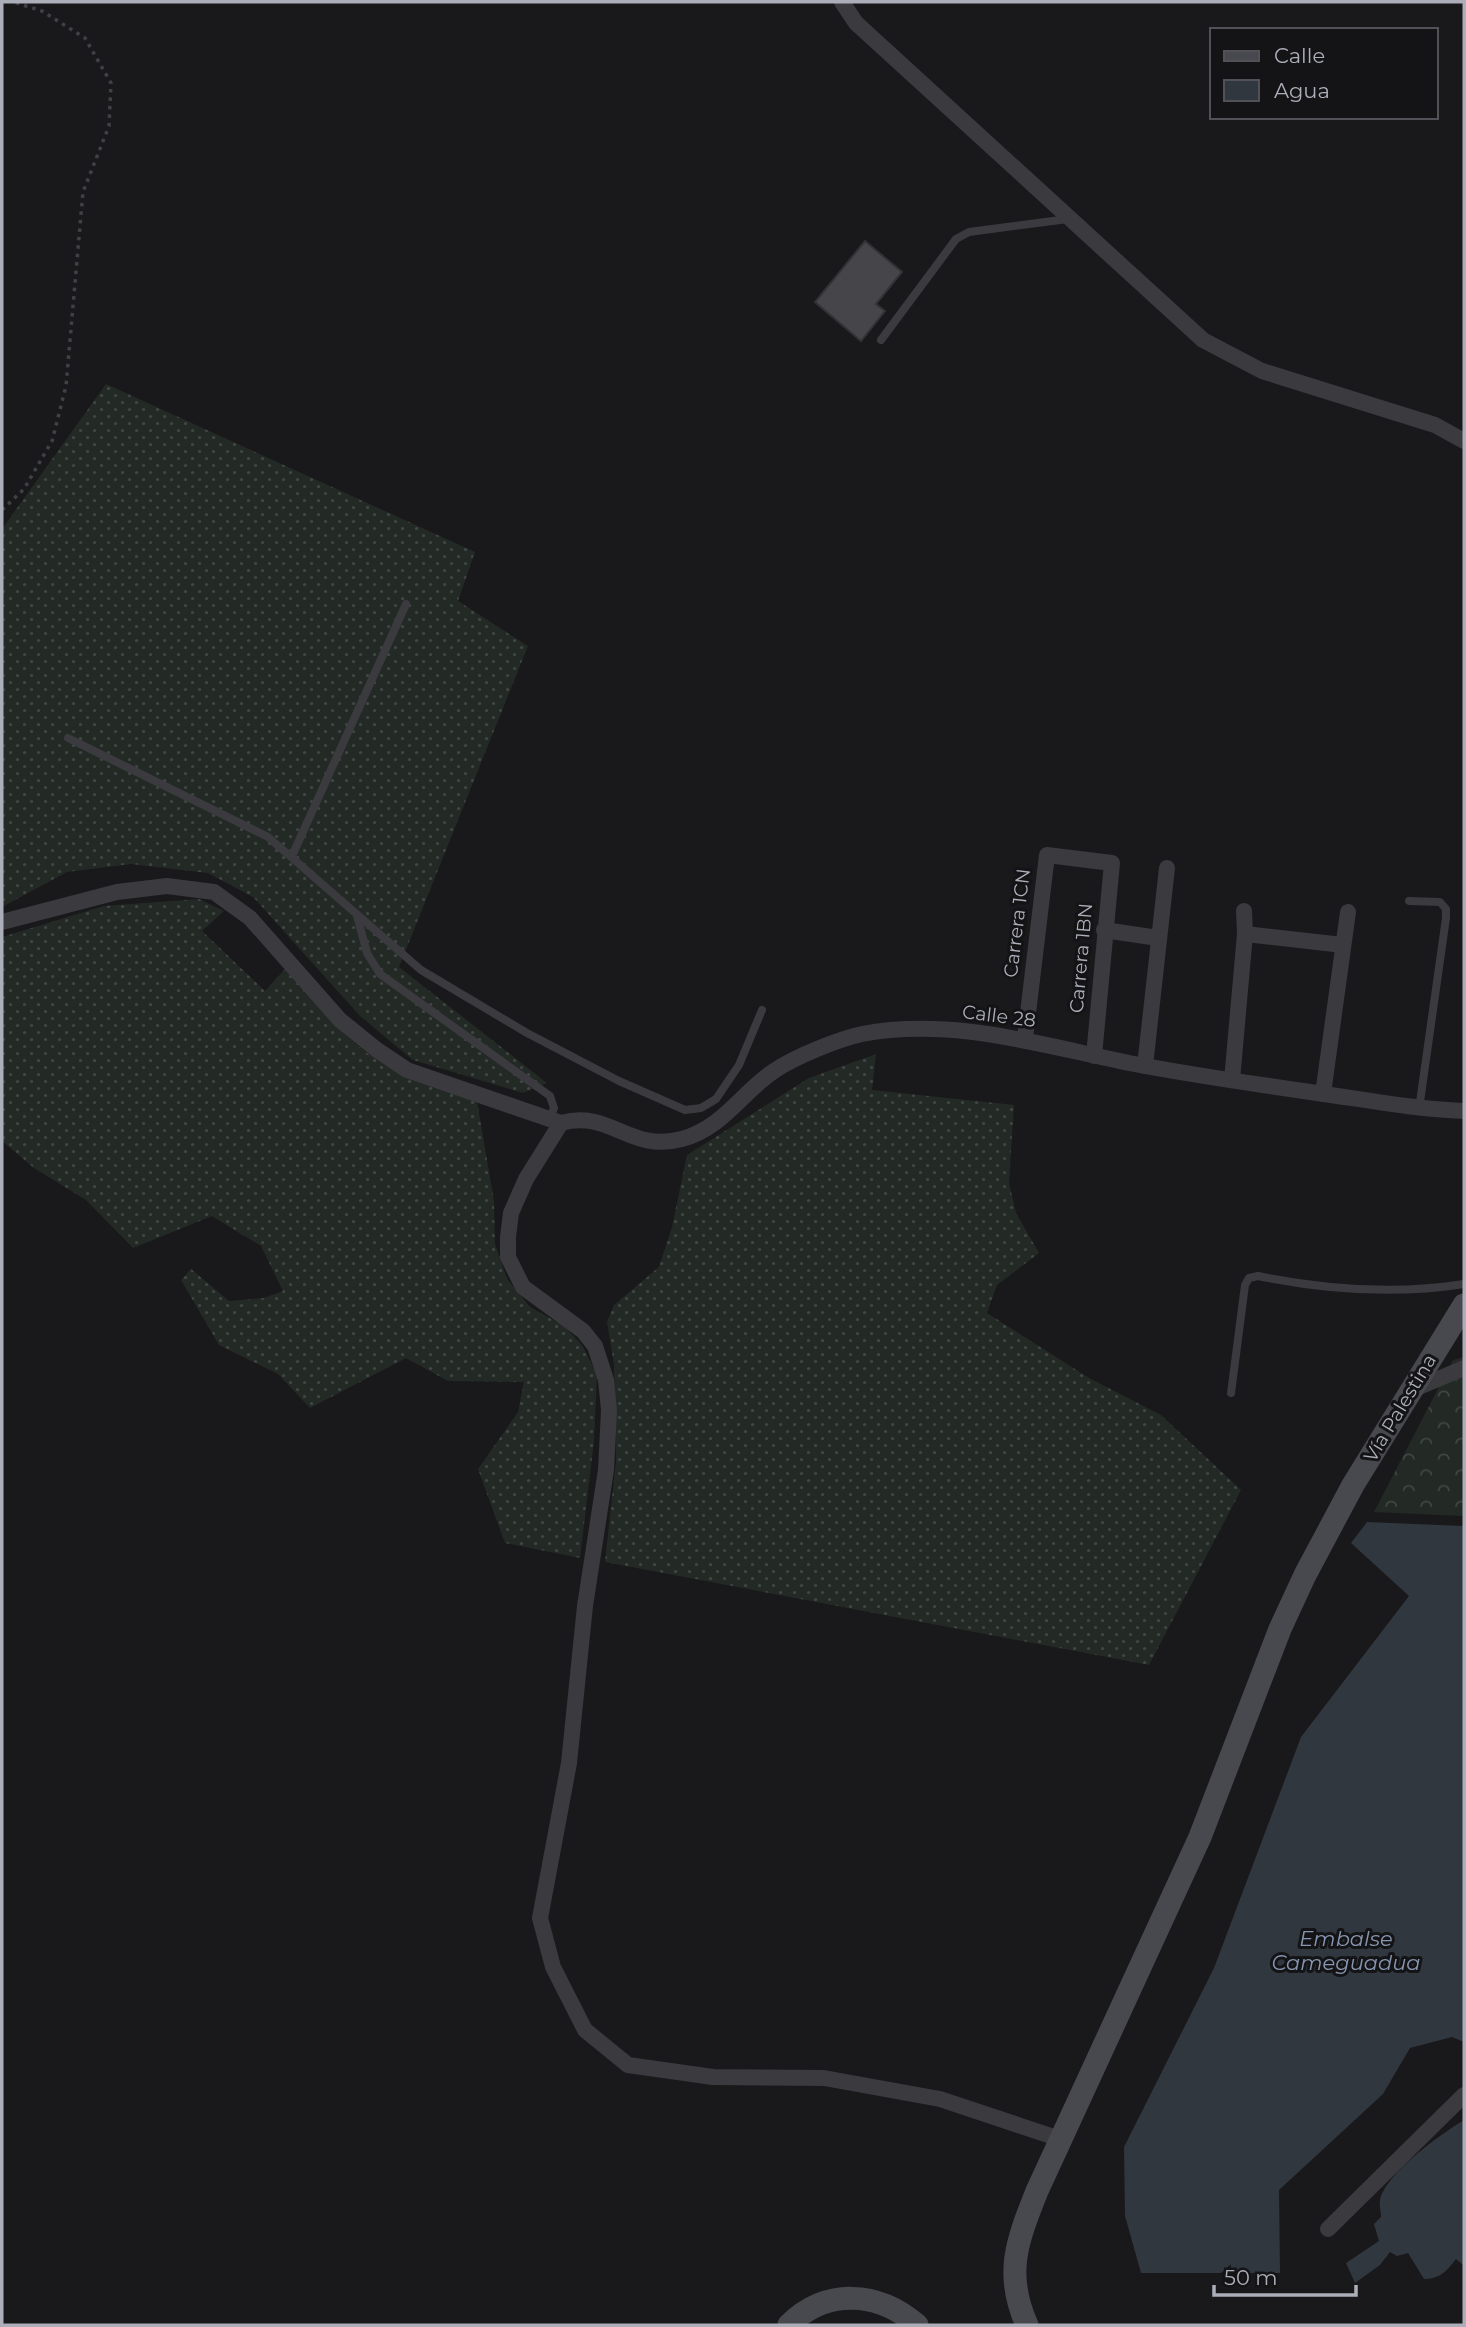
<svg xmlns="http://www.w3.org/2000/svg" width="1466" height="2327" viewBox="0 0 1466 2327" font-family="Montserrat,sans-serif">
	<defs>
		<pattern id="grass-dots" width="8" height="8" patternUnits="userSpaceOnUse" patternTransform="scale(1.75)"><rect width="8" height="8" fill="#232a25"/><path d="M2 2h.1M6 6h.1" fill="none" stroke="#404643" stroke-width="1.8" stroke-linecap="round"/></pattern>
		<pattern id="forest-crowns" width="20" height="18" patternUnits="userSpaceOnUse" patternTransform="scale(1.75)"><rect width="20" height="18" fill="#232a25"/><path d="M2 6a3 3 0 1 1 6 0M12 15a3 3 0 1 1 6 0" fill="none" stroke="#404643"/></pattern>
	</defs>
	<rect width="100%" height="100%" fill="#19181a"/>
	<g fill="url(#grass-dots)">
		<path d="M106 384 475 552 458 601 528 646 399 967 547 1083 523 1093 413 1060 360 1016 253 897 208 873 131 864 67 872 2 907V529Z"/>
		<path d="M199 899 224 911 202 931 265 991 286 968C322 1013 360 1058 415 1081 435 1089 456 1094 477 1101L494 1201 495 1244 507 1279 530 1307 564 1326 582 1345 597 1375 594 1441 580 1558 505 1543 478 1469 518 1412 524 1382 448 1381 406 1358 310 1408 278 1374 219 1345 181 1280 191 1269 229 1301 264 1298 283 1291 261 1246 212 1216 133 1248 86 1200 34 1168 2 1141V937L104 906Z"/>
		<path d="M876 1054 872 1090 1014 1105 1009 1183 1016 1213 1039 1253 997 1285 987 1313 1089 1378 1161 1415 1241 1490 1149 1665 605 1562 616 1461 614 1365 607 1322 614 1305 659 1267 672 1227 687 1155 809 1078Z"/>
	</g>
	<path fill="url(#forest-crowns)" d="M1464 1357V1516L1374 1512 1453 1360Z"/>
	<g fill="#31373f">
		<path d="M1367 1522 1464 1526V2042L1452 2037 1410 2048 1383 2094 1279 2190 1280 2273H1141L1125 2216 1124 2147 1214 1968 1301 1737 1409 1596 1351 1543Z"/>
		<path d="M1464 2120V2266L1456 2259C1447 2271 1440 2279 1424 2279L1408 2253 1397 2256 1390 2252 1380 2265 1355 2283 1346 2263 1379 2241 1374 2224 1381 2217C1381 2211 1379 2205 1380 2200 1386 2173 1441 2134 1464 2120Z"/>
	</g>
	<path fill="#46464a" stroke="#333336" stroke-width="2" d="M865 241 902 272 876 304 885 311 861 341 815 302Z"/>
	<g fill="none" stroke-linecap="round" stroke-linejoin="round">
		<path stroke="#404146" stroke-width="3.5" stroke-dasharray="3.5 5" stroke-linecap="butt" d="M2 510 24 489 52 441 66 386 83 192 109 126 111 83 85 38 42 11 13 2"/>
		<g stroke="#3a3a3f" stroke-width="8">
			<path d="M881 340 956 239 969 232 1068 219"/>
			<path d="M68 738 268 837 421 970 527 1033 619 1081 685 1110 701 1108 716 1099 739 1065 762 1010"/>
			<path d="M292 856 406 604"/>
			<path d="M1409 901 1440 902 1446 909V918L1419 1109"/>
			<path d="M357 916 367 953 380 974 550 1096 554 1108 550 1119"/>
			<path d="M1231 1393 1245 1285 1249 1278 1258 1276C1327 1290 1395 1295 1464 1284"/>
		</g>
		<g stroke="#3a3a3f" stroke-width="16">
			<path d="M842 2 856 23 1203 340 1262 371 1435 425 1464 441"/>
			<path d="M2 922 117 892 167 886 214 892 250 918 340 1020 377 1050 407 1070 561 1123"/>
			<path d="M1104 930 1158 938"/>
			<path d="M1245 934 1343 945"/>
			<path d="M1025 1038 1047 855 1112 863 1094 1056"/>
			<path d="M1145 1066 1167 868"/>
			<path d="M1232 1080 1245 934 1244 911"/>
			<path d="M1323 1094 1348 912"/>
			<path d="M561 1123 526 1179 511 1213 508 1237V1257L523 1287 583 1331 595 1346 606 1380 609 1410 606 1470 585 1606 569 1763 540 1918 553 1967 585 2030 628 2065 713 2077 824 2078 940 2099 1060 2139"/>
			<path d="M561 1123C610 1109 629 1153 682 1139 723 1128 742 1092 774 1071 794 1057 839 1039 862 1034 952 1017 1041 1045 1129 1063 1191 1075 1254 1084 1317 1093 1367 1100 1414 1109 1464 1111"/>
			<path d="M1412 1390 1464 1368"/>
			<path d="M1328 2229 1464 2095"/>
		</g>
		<g stroke="#48494f" stroke-width="23">
			<path d="M789 2325C826 2288 878 2291 917 2325"/>
			<path d="M1027 2325C1004 2274 1017 2241 1037 2191L1200 1837 1280 1629 1305 1575 1353 1485 1464 1305"/>
		</g>
	</g>
	<g text-anchor="middle" dominant-baseline="central" stroke-width="6" stroke-linejoin="round" paint-order="stroke">
		<g font-size="19" fill="#acaeb9" stroke="#141315">
			<text transform="translate(1017 923) rotate(-83)">Carrera 1CN</text>
			<text transform="translate(1081 958) rotate(-85)">Carrera 1BN</text>
			<text transform="translate(999 1016) rotate(7)">Calle 28</text>
			<text transform="translate(1400 1408) rotate(-59)">Vía Palestina</text>
		</g>
		<g font-size="21" font-style="italic" fill="#8796b0" stroke="#141315">
			<text x="1346" y="1938">Embalse<tspan x="1346" dy="24">Cameguadua</tspan></text>
		</g>
	</g>
	<rect width="1466" height="2327" fill="none" stroke="#acaeb9" stroke-width="7"/>
	<rect x="1210" y="28" width="228" height="91" fill="#141315" stroke="#515157" stroke-width="2"/>
	<rect x="1224" y="51" width="35" height="10" fill="#48494f" stroke="#515157" stroke-width="2"/>
	<text x="1274" y="63" font-size="21" fill="#acaeb9">Calle</text>
	<rect x="1224" y="80" width="35" height="21" fill="#31373f" stroke="#515157" stroke-width="2"/>
	<text x="1274" y="98" font-size="21" fill="#acaeb9">Agua</text>
	<path d="M1214 2285v10h142v-10" fill="none" stroke="#acaeb9" stroke-width="3.5"/>
	<text x="1224" y="2285" font-size="21" fill="#acaeb9" stroke="#141315" stroke-width="5" paint-order="stroke">50 m</text>
</svg>
